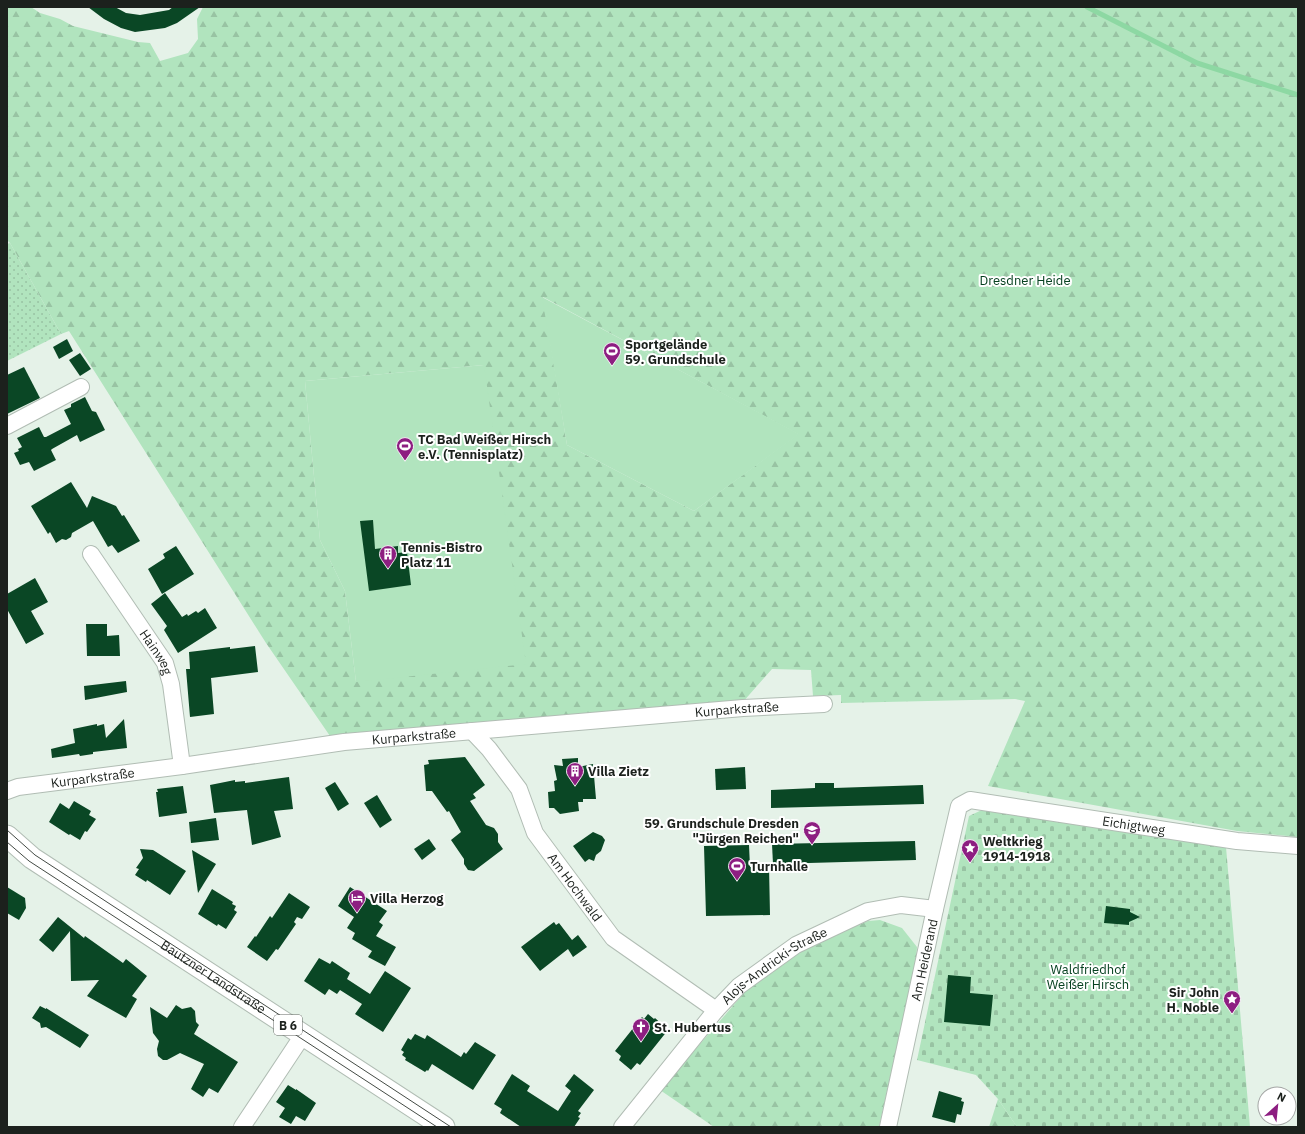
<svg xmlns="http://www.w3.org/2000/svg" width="1305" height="1134" viewBox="0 0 1305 1134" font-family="'IBM Plex Sans',sans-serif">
	<defs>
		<pattern id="grass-dots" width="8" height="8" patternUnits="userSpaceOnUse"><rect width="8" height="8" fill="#b1e4be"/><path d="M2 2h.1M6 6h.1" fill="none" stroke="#98c3a3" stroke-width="1.8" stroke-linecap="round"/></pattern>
		<pattern id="forest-firs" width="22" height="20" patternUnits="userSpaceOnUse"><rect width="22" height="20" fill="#b1e4be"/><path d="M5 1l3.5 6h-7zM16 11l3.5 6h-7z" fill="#98c3a3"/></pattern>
		<pattern id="cemetery-stones" width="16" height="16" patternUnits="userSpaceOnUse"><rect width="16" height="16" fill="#b1e4be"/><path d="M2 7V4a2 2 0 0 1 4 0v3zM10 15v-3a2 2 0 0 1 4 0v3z" fill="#98c3a3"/></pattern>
	</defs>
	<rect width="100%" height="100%" fill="#e5f2e8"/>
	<path fill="url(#grass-dots)" d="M10 243 61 334 7 361V244Z"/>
	<g fill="url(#forest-firs)" fill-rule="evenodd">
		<path d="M7 7H31L40 13 60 19 73 26 138 42 150 43 160 61 188 53 198 39 197 19 203 7H1298V837L1237 831 988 786 1025 701 1015 699 841 703V695L813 696 811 670 772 669 742 703 330 736 266 643 69 331 61 334 10 243 7 240ZM543 297 798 434 694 511 567 445ZM484 365 356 682 345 591 320 540 305 381Z"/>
		<path d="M880 920 902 928 917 947 916 961 879 1127H714L660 1090 745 992 801 952 835 935 868 921Z"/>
		<path d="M998 1099 1017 1127H989Z"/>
	</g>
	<path fill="url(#cemetery-stones)" d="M984 809 1226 847 1250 1127H1017L998 1099 976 1075 917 1060 969 816Z"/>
	<g fill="#b1e4be">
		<path d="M542 297 799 434 694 511 567 445Z"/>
		<path d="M484 365 526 664 356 682 345 591 320 540 305 381Z"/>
	</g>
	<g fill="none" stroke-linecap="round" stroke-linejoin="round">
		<path stroke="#8dd8a3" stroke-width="5" d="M1087 7 1197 63 1298 95"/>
	</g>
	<g fill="#0a4725">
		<path d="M88 7H115L126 13 140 15 169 10 173 7H200L177 23 165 28 135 32 121 28 104 19Z"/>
		<path d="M67 339 73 351 59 359 53 347Z"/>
		<path d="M80 353 91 369 80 376 69 360Z"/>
		<path d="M24 367 40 398 7 414V375Z"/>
		<path d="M85 397 92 411 96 412 105 430 80 442 77 435 52 449 51 450 56 460 34 471 29 462 20 465 14 453 19 451 18 449 22 447 17 438 39 427 44 437H46L71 424 64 410 71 407V404Z"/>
		<path d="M71 482 87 508 92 496 116 506 122 516 124 515 140 541 118 553 112 545 108 547 93 521 72 533 71 537 66 540 62 539 56 543 50 532 48 534 31 506Z"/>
		<path d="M373 520 375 549 398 546V553L407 552 411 585 369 591 360 521Z"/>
		<path d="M176 546 194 574 162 594 148 569 165 558 163 554Z"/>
		<path d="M35 578 48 602 31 611 44 634 26 644 7 609V594Z"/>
		<path d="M165 593 182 617 187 614 188 616 196 611 198 613 205 608 217 628 178 653 164 630 167 626 151 604Z"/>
		<path d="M86 624H107V636L119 635 120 656H87Z"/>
		<path d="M255 646 258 672 211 678 214 714 190 717 186 669H190L189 652 230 647V649Z"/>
		<path d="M126 681 127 692 85 700 84 686Z"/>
		<path d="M124 719 127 748 93 752V754L80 756 79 754 52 758 51 749 75 743 73 729 97 724V726L104 724 106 738Z"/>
		<path d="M465 757 485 785 473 794 476 798 470 801 486 825 494 828 498 834V842L503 849 474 871 468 870 464 864V859L451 840 461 832 449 811 447 812 432 791H426L424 765 429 764 428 760Z"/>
		<path d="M578 758V767L593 764 596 799H583V802H578L579 811 560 814 554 808H549L548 792 555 791 554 781 557 780 554 765 563 766 562 759Z"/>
		<path d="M745 767 746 789 716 790 715 769Z"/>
		<path d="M289 777 293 809 274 811 281 837 252 845 247 810 214 813 210 785 235 780V782L245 781V783Z"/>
		<path d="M335 782 349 804 338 811 325 788Z"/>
		<path d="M815 783H834V788L923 785 924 804 771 808V790L815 788Z"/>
		<path d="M183 786 187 813 159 817 156 792H158L157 789Z"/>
		<path d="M377 795 392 820 380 828 364 803Z"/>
		<path d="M74 801 91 811 89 815 96 819 87 832 85 831 80 840 70 834 69 835 49 822 60 803 69 809Z"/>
		<path d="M216 818 219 840 191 843 189 822Z"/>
		<path d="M593 832 602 836 605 840 601 851 596 855 594 861 589 859 585 862 573 846Z"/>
		<path d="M429 839 436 849 422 860 414 849Z"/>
		<path d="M915 841 916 860 773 864 772 844Z"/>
		<path d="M749 845 750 867 769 866 770 915 706 916 704 846Z"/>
		<path d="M140 849 153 850 186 871 170 895 147 880 146 882 135 875 139 869 136 868 143 858Z"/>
		<path d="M192 850 216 864 198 893Z"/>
		<path d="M7 887 25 898 26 908 19 920 7 913Z"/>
		<path d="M350 887 387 911 379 922 383 925 376 936 396 947 385 966 368 957 372 951 352 939 355 933 347 928 354 917 338 906Z"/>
		<path d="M212 889 233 902 232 904 236 906 234 910 237 912 226 929 218 924 217 926 198 914Z"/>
		<path d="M289 893 310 907 302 919 297 917 294 922 296 924 278 950 276 949 267 961 247 947 255 936 256 937 270 916 272 918Z"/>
		<path d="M1106 906 1130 909V912L1140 917 1129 922V925L1104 923Z"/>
		<path d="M58 917 84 938 85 936 123 963 126 959 147 976 132 996 137 999 126 1018 87 996 99 980 71 981 70 931 53 952 39 940Z"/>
		<path d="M554 922 556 925 559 923 572 940 578 935 587 947 573 957 568 949 540 971 521 947Z"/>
		<path d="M319 958 330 964 332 961 350 973 347 979 370 994 385 971 411 988 383 1032 355 1014 362 1004 340 990 337 994 329 989 325 995 304 981Z"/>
		<path d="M948 975 971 977 970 993 993 995 990 1026 944 1022Z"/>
		<path d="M176 1005 182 1009 191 1007 195 1011 196 1022 199 1025 194 1034 238 1062 218 1093 209 1088 203 1097 191 1089 204 1064 180 1053 167 1060H163L158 1056 157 1049 159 1041 153 1033 150 1007 167 1018Z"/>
		<path d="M40 1006 46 1009V1008L89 1035 80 1048 46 1027 41 1028 40 1023 32 1018Z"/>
		<path d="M648 1014 654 1019 655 1018 668 1030 640 1065 637 1063 631 1070 619 1060 621 1056 615 1051 642 1017 644 1019Z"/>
		<path d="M415 1034 425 1039 427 1035 461 1057 464 1052 466 1054 475 1042 496 1055 473 1090 432 1064 428 1071 427 1070 425 1072 405 1060 406 1058 402 1055 404 1052 401 1050 408 1038 411 1040Z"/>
		<path d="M512 1074 530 1086 527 1091 558 1111 571 1091 565 1086 574 1074 594 1090 578 1111 581 1113 578 1117 580 1118 574 1127H521L500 1113 502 1109 494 1104Z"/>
		<path d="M288 1085 296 1090V1089L316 1103 305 1121 296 1116 291 1124 279 1117 285 1108 276 1102Z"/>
		<path d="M939 1091 962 1098 961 1101 964 1102 961 1115 957 1114 955 1123 932 1117Z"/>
	</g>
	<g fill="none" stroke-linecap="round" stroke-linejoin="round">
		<g stroke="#b1bdb4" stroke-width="18">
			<g id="minor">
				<path d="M7 426 81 387"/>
				<path id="s1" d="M91 554 165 663 171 684 182 766"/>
				<path id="s2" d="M472 731 489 749 519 789 535 833 613 938 716 1010"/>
				<path id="s3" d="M7 791 18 787 182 766 344 742 743 708 824 704"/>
				<path d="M242 1127 303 1035"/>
				<path id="s4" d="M622 1127 716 1010 739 986 796 945 868 911 901 905 935 909"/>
				<path id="s5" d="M888 1127 935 909 959 806 970 800 1237 841 1298 846"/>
			</g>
		</g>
		<g stroke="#b1bdb4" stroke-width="23">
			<g id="major">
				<path id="s6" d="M7 836 32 858 444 1127"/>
			</g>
		</g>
		<use href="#minor" stroke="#fff" stroke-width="16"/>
		<use href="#major" stroke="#fff" stroke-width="21"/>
		<g stroke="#444b45" stroke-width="1">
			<path d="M7 830 35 855 451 1127"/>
			<path d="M7 842 29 861 437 1127"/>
		</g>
	</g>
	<defs>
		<g id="stadium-pin" transform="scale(0.9)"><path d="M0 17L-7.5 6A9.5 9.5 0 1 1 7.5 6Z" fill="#8d1e81" stroke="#fff"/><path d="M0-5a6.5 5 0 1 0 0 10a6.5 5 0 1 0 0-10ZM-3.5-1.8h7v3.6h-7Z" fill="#fff"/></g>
		<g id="building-pin" transform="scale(0.9)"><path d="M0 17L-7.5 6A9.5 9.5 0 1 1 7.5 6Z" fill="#8d1e81" stroke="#fff"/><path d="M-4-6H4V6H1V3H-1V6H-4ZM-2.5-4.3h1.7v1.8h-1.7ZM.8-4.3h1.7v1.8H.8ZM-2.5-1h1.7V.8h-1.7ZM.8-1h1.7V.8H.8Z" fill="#fff"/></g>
		<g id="school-pin" transform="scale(0.9)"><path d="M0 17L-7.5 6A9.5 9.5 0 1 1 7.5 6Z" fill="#8d1e81" stroke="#fff"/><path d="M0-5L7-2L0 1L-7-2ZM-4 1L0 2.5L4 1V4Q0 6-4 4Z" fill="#fff"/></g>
		<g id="sight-pin" transform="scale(0.9)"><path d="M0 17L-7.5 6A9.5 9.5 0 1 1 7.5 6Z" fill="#8d1e81" stroke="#fff"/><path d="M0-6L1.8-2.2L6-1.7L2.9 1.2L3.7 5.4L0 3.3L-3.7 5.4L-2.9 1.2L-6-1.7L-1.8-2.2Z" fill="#fff"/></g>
		<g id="hotel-pin" transform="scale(0.9)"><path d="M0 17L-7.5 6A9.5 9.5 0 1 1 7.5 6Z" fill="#8d1e81" stroke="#fff"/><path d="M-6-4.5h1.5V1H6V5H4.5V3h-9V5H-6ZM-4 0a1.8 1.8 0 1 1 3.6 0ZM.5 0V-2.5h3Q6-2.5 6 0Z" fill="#fff"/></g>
		<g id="church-pin" transform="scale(0.9)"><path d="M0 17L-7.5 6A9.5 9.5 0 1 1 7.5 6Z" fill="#8d1e81" stroke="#fff"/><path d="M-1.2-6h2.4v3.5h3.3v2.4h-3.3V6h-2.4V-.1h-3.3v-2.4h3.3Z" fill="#fff"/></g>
	</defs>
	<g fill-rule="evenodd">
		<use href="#stadium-pin" x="612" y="351"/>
		<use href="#stadium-pin" x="405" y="446"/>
		<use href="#building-pin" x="388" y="554"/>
		<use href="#building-pin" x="575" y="771"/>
		<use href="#school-pin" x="812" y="830"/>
		<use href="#sight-pin" x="970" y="848"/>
		<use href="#stadium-pin" x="737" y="866"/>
		<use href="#hotel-pin" x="357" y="898"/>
		<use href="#sight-pin" x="1232" y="999"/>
		<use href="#church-pin" x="641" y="1027"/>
	</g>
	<g text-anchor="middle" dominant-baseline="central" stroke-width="4" stroke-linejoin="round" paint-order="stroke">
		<rect fill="#fff" stroke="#606461" stroke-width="1" x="274" y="1015" width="28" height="20" rx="3"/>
		<g font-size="12" font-weight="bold" fill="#1c211d">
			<text x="288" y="1025">B 6</text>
		</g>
		<g font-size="13" fill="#064120" stroke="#fff">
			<text x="1025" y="280">Dresdner Heide</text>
			<text x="1088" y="969">Waldfriedhof<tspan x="1088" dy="15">Weißer Hirsch</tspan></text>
		</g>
		<g font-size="13" font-weight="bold" fill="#1c211d" stroke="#fff" text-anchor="start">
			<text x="625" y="344">Sportgelände<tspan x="625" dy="15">59. Grundschule</tspan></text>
			<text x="418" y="439">TC Bad Weißer Hirsch<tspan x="418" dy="15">e.V. (Tennisplatz)</tspan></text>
			<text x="401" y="547">Tennis-Bistro<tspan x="401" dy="15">Platz 11</tspan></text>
			<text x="588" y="771">Villa Zietz</text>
			<text x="799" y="823" text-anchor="end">59. Grundschule Dresden<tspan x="799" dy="15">"Jürgen Reichen"</tspan></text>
			<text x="983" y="841">Weltkrieg<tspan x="983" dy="15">1914-1918</tspan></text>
			<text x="750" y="866">Turnhalle</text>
			<text x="370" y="898">Villa Herzog</text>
			<text x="1219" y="992" text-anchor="end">Sir John<tspan x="1219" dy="15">H. Noble</tspan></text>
			<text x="654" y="1027">St. Hubertus</text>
		</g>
		<g font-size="13" fill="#1c211d" stroke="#fff">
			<text stroke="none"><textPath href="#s1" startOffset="118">Hainweg</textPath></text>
			<text stroke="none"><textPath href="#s3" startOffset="735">Kurparkstraße</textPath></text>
			<text stroke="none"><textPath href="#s3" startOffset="411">Kurparkstraße</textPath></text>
			<text stroke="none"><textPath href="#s3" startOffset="87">Kurparkstraße</textPath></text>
			<text stroke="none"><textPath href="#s5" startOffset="507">Eichigtweg</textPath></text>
			<text stroke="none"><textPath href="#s2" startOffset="189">Am Hochwald</textPath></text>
			<text stroke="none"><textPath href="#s5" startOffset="171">Am Heiderand</textPath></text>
			<text stroke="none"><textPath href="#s4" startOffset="224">Alojs-Andricki-Straße</textPath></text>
			<text stroke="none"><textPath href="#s6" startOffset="250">Bautzner Landstraße</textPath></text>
		</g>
	</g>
	<rect width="1305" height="1134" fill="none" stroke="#1c211d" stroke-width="16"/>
	<g transform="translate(1277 1106) rotate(27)"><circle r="19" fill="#ffffff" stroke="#a4a6a5"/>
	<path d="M0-3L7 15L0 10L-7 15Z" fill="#8d1e81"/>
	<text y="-6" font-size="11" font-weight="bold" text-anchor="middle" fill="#1c211d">N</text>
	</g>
</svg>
